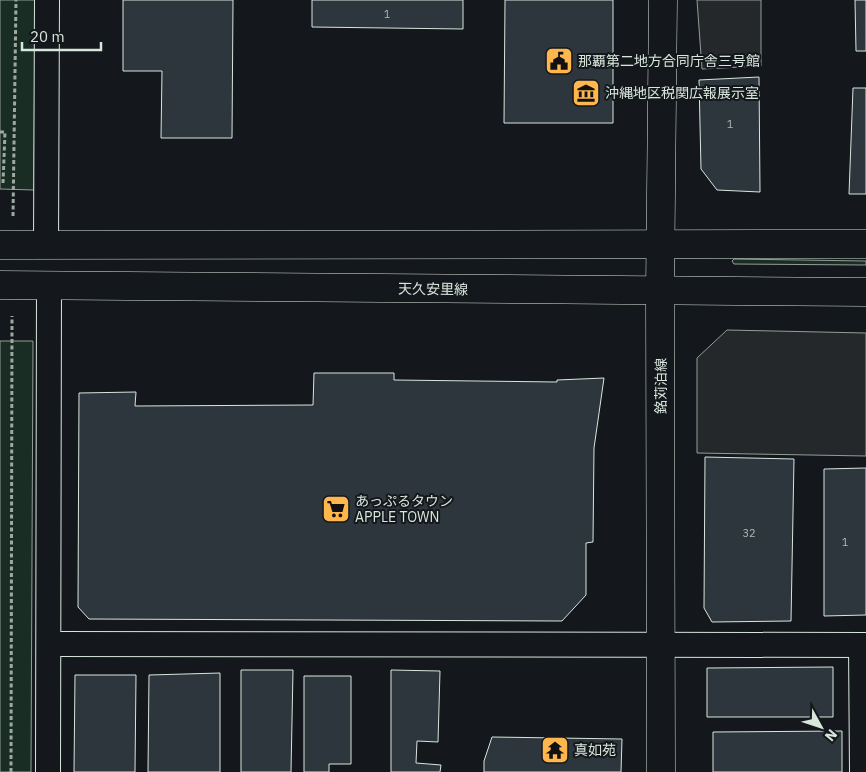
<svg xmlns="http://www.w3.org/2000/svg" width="866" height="772" viewBox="0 0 866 772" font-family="'IBM Plex Sans','Noto Sans JP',sans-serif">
	<rect width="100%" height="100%" fill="#14181c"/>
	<g fill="#1a2d24" stroke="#939e99">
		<path d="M0 0H35L34 190 0 189Z"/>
		<path d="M734 259 866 261V265L734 264 732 261Z"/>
		<path d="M0 341H33L31 772H0Z"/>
	</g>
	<g fill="#24282b" stroke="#939e99">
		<path d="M697 0H761V66L702 69Z"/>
		<path d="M727 330 866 333V456L697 453V358Z"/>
	</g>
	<g fill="#2c363c" stroke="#d8e6dc">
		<path d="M123 0H233L232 138H161L162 71H123Z"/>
		<path d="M312 0H463V29L312 27Z"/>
		<path d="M505 0H613V123H504Z"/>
		<path d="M855 0H866V51H856Z"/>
		<path d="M759 77 760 192 717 190 701 169 699 80Z"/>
		<path d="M853 88H866V194H849Z"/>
		<path d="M314 373H394V380L557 382V380L604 378 594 448 593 542 586 543V595L562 621 89 619 78 607 79 393 136 392 135 406 313 405Z"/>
		<path d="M705 457 794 459 791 621 712 622 704 608Z"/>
		<path d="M866 468V615L824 616V469Z"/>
		<path d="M833 667V717H707V668Z"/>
		<path d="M241 670H293L291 772H241Z"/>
		<path d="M391 670 440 671 438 742 417 741 416 763 441 765 440 772H391Z"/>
		<path d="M220 673V772H148L149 675Z"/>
		<path d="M75 675H136L135 772H74Z"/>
		<path d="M304 676H351V764H329V772H304Z"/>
		<path d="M842 731V772H713V732Z"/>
		<path d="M492 737 622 739 621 772H484V761Z"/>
	</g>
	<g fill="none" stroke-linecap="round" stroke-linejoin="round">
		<g stroke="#d8e6dc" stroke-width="26">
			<g id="minor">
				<path d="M46 246 47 0"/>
				<path d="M49 644 866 645"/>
				<path d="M861 645 862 772"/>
				<path d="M48 772 49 286"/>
			</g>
		</g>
		<g stroke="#d8e6dc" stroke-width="29">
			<g id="tertiary">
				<path d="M0 245 866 244"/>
				<path d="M0 285 866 292"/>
				<path d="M661 772 660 291 663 0"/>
			</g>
		</g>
		<g stroke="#9da8a2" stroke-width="3" stroke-dasharray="4 2.5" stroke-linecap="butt">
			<path d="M0 132H5L3 183"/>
			<path d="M13 216 16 0"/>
			<path d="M11 772 12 316"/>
		</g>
		<use href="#minor" stroke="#14181c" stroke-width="24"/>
		<use href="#tertiary" stroke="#14181c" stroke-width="28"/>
	</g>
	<defs>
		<g id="civic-square" transform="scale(1.4375)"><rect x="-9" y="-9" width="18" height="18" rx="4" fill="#ffb74d" stroke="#14181c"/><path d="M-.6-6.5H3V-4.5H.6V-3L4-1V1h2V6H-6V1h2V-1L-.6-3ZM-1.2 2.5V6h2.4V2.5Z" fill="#111"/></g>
		<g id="museum-square" transform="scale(1.4375)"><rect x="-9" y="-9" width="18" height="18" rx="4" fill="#ffb74d" stroke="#14181c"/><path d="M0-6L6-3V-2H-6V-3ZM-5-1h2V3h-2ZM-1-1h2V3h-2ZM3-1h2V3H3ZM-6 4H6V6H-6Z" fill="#111"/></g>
		<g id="supermarket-square" transform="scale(1.4375)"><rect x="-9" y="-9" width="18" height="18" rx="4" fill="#ffb74d" stroke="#14181c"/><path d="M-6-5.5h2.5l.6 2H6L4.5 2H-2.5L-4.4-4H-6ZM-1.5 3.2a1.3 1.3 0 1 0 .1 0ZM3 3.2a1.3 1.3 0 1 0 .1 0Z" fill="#111"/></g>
		<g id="temple-square" transform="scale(1.4375)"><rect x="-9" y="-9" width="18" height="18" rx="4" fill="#ffb74d" stroke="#14181c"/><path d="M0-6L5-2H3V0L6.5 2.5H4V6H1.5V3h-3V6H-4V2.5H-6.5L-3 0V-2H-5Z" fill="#111"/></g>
	</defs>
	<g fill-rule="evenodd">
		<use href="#civic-square" x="559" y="61"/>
		<use href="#museum-square" x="586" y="93"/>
		<use href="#supermarket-square" x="336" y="509"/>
		<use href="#temple-square" x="555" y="750"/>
	</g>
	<g text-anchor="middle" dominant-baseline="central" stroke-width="4" stroke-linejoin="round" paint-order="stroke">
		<g font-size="11" fill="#adbab4">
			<text x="387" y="14">1</text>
			<text x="730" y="124">1</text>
			<text x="749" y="533">32</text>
			<text x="845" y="542">1</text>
		</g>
		<g font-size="14" fill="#d8e6dc" stroke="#14181c" text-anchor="start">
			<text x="578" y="61">那覇第二地方合同庁舎三号館</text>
			<text x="605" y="93">沖縄地区税関広報展示室</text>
			<text x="355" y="501">あっぷるタウン<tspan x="355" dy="16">APPLE TOWN</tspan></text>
			<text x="574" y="750">真如苑</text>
		</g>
		<g font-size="14" fill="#d8e6dc" stroke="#14181c">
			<text transform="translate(433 289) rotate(1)">天久安里線</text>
			<text transform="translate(661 386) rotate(-90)">銘苅泊線</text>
		</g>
	</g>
	<g transform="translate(821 727) rotate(130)" stroke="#14181c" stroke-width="4" paint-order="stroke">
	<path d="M0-4L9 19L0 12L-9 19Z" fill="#d8e6dc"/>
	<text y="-8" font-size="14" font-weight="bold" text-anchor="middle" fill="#d8e6dc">N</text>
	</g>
	<path d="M22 42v8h79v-8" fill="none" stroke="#d8e6dc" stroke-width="2.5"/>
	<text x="30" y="42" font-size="15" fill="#d8e6dc" stroke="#14181c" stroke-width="4" paint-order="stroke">20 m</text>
</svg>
